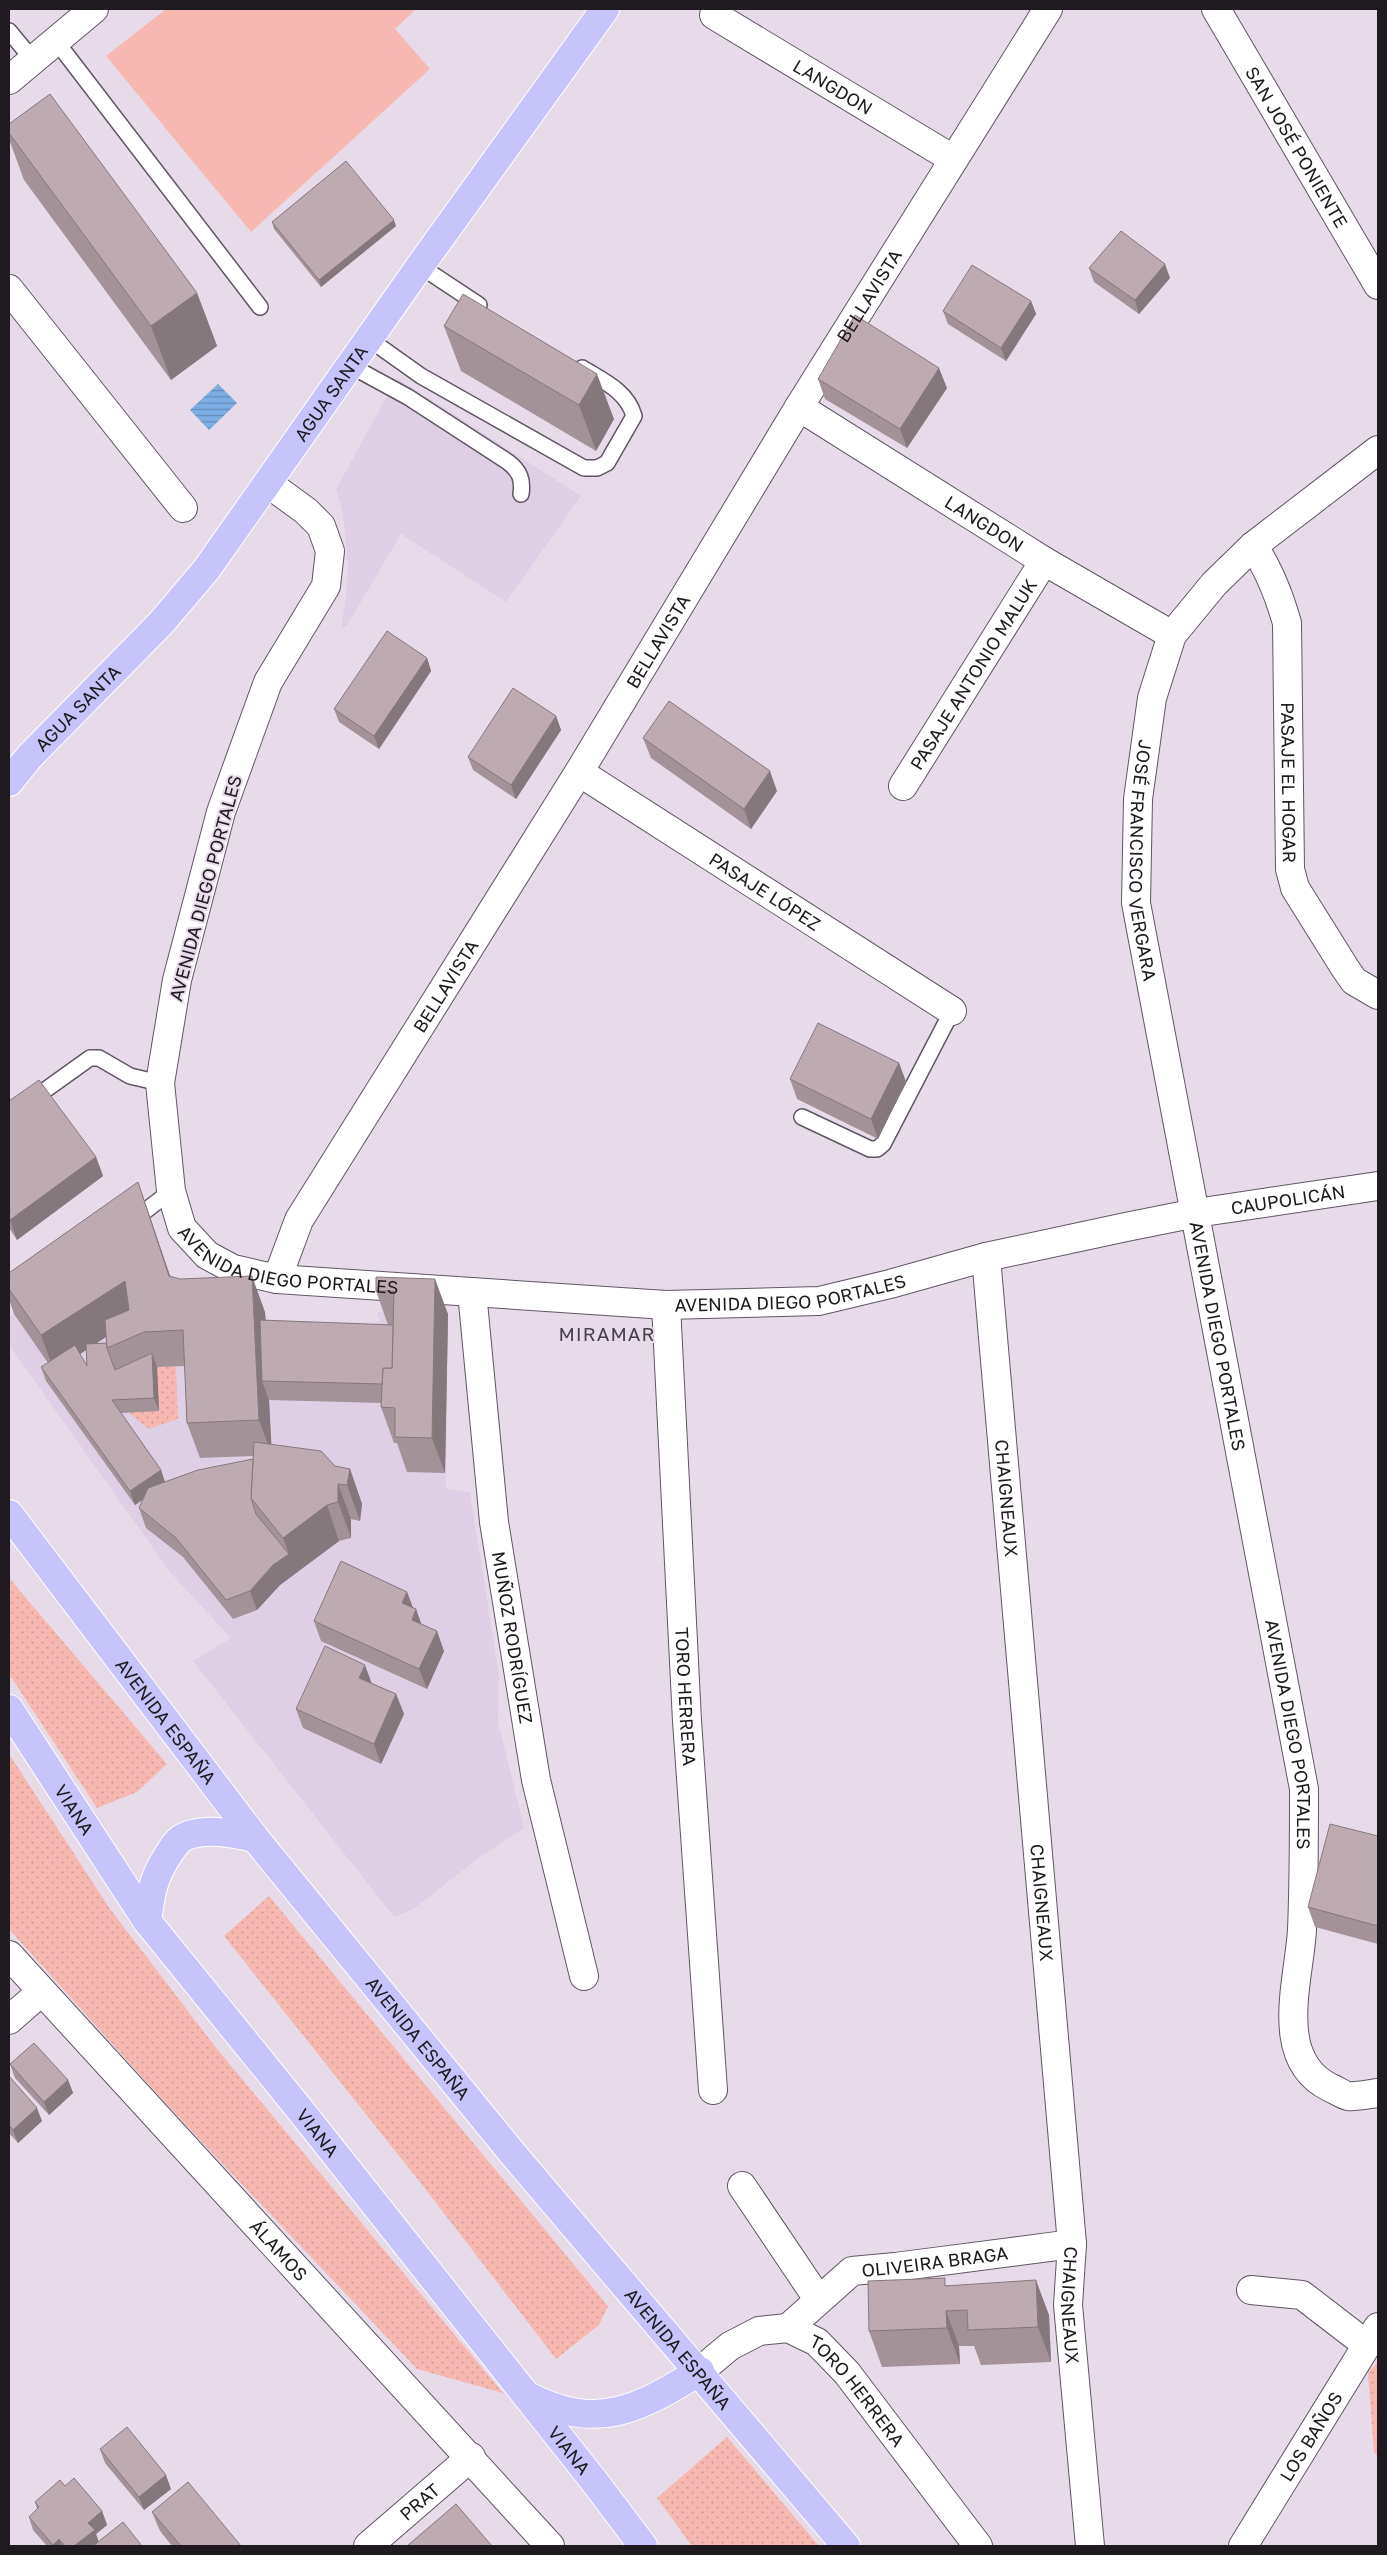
<svg xmlns="http://www.w3.org/2000/svg" width="1387" height="2555" viewBox="0 0 1387 2555" font-family="'Golos Text',sans-serif">
	<defs>
		<pattern id="grass-dots" width="8" height="8" patternUnits="userSpaceOnUse" patternTransform="scale(1.25)"><rect width="8" height="8" fill="#f6b8b0"/><path d="M2 2h.1M6 6h.1" fill="none" stroke="#d29e97" stroke-width="1.8" stroke-linecap="round"/></pattern>
		<pattern id="water-rules" width="6" height="5" patternUnits="userSpaceOnUse" patternTransform="scale(1.25)"><rect width="6" height="5" fill="#7cade4"/><path d="M0 2.5h6" fill="none" stroke="#658cb8"/></pattern>
	</defs>
	<rect width="100%" height="100%" fill="#e7dbea"/>
	<g fill="#dfcfe4">
		<path d="M397 378 581 496 506 602 401 534 346 627H341L346 597 348 566 343 514 336 489Z"/>
		<path d="M150 1217 182 1311 193 1315 265 1312 266 1323 379 1322 378 1312 448 1314 446 1489 470 1492 499 1675 498 1721 524 1828 480 1857 412 1910 394 1917 193 1661 231 1638 170 1572 9 1345V1317Z"/>
	</g>
	<g fill="url(#grass-dots)">
		<path d="M176 1366 178 1419 149 1429 129 1413 157 1367Z"/>
		<path d="M9 1578 167 1764 137 1792 97 1808 9 1674Z"/>
		<path d="M9 1754 110 1909 217 2049 503 2393 417 2369 169 2107 9 1929Z"/>
		<path d="M269 1896 608 2306 599 2325 556 2359 423 2186 224 1936Z"/>
		<path d="M1378 2362V2456L1374 2453 1368 2372Z"/>
		<path d="M727 2437 819 2546H692L657 2498Z"/>
	</g>
	<path fill="#f6b8b0" d="M166 9H416L395 29 430 69 251 232 106 56Z"/>
	<path fill="url(#water-rules)" d="M218 384 237 403 209 430 190 410Z"/>
	<g fill="none" stroke-linecap="round" stroke-linejoin="round">
		<g stroke="#605663" stroke-width="18">
			<g id="service">
				<path d="M9 31 33 60"/>
				<path d="M56 41 260 307"/>
				<path d="M420 266 479 305"/>
				<path d="M369 339 421 376 584 468H597L607 463 634 416C627 391 603 381 582 368"/>
				<path d="M351 366 408 397 508 462C520 471 523 480 521 494"/>
				<path d="M9 1116 90 1058H99L130 1076 160 1083"/>
				<path d="M802 1117 870 1149H877L883 1144 952 1011"/>
				<path d="M131 1222 171 1191"/>
			</g>
		</g>
		<g stroke="#605663" stroke-width="30">
			<g id="minor">
				<path id="s1" d="M714 15 953 159"/>
				<path d="M9 80 94 9"/>
				<path d="M9 289 183 508"/>
				<path id="s2" d="M799 407 1044 561 1172 635"/>
				<path id="s3" d="M1378 450 1253 546 1214 584 1172 635 1152 698 1138 799 1136 903 1304 1789C1304 1836 1304 1883 1302 1930 1299 1981 1272 2060 1331 2088 1336 2090 1343 2095 1348 2096 1357 2097 1369 2094 1378 2093"/>
				<path id="s4" d="M269 484 306 511 321 526 330 551 326 586 268 682 221 812 177 980 160 1083 171 1191 182 1228 207 1255 233 1269 277 1279 666 1305 819 1301 890 1284 986 1257 1126 1227 1196 1213 1378 1186"/>
				<path id="s5" d="M1253 546C1269 569 1279 595 1287 623L1290 869 1295 888 1345 968 1354 981 1378 995"/>
				<path id="s6" d="M579 772 952 1011"/>
				<path id="s7" d="M903 786 1044 561"/>
				<path id="s8" d="M986 1257 1072 2244 1068 2305 1090 2546"/>
				<path id="s9" d="M277 1279 299 1220 579 772 799 407 1048 9"/>
				<path id="s10" d="M472 1292 494 1522 536 1780 584 1976"/>
				<path id="s11" d="M666 1305 687 1721 713 2090"/>
				<path id="s12" d="M9 1955 550 2546"/>
				<path d="M9 2020 41 1992"/>
				<path d="M742 2186 818 2299"/>
				<path d="M1251 2290 1302 2295 1367 2345"/>
				<path id="s13" d="M788 2328 852 2271 895 2267 1072 2244"/>
				<path id="s14" d="M368 2546 471 2457"/>
				<path id="s15" d="M1243 2546 1378 2327"/>
			</g>
		</g>
		<g stroke="#605663" stroke-width="30">
			<g id="tertiary">
				<path id="s16" d="M1216 9 1378 285"/>
				<path id="s17" d="M700 2371 730 2346 759 2331 788 2328 817 2342 847 2373 978 2546"/>
			</g>
		</g>
		<g stroke="#fff" stroke-width="30">
			<g id="primary">
				<path id="s18" d="M9 782 30 756 161 623 206 570 420 266 605 9"/>
				<path id="s19" d="M9 1514 255 1838 513 2154 846 2546"/>
				<path id="s20" d="M9 1709 147 1921 301 2111 594 2481 643 2546"/>
				<path d="M147 1921C151 1892 153 1877 170 1852 174 1846 178 1839 186 1836 208 1828 232 1833 255 1838"/>
				<path d="M528 2396C597 2432 639 2409 700 2371"/>
			</g>
		</g>
		<use href="#service" stroke="#fff" stroke-width="15"/>
		<use href="#minor" stroke="#fff" stroke-width="28"/>
		<use href="#tertiary" stroke="#fff" stroke-width="28"/>
		<use href="#primary" stroke="#c7c3fb" stroke-width="28"/>
	</g>
	<g fill="#a39399" fill-rule="evenodd">
		<path d="M9 124 197 293 217 346 171 380 24 180 9 139Z"/>
		<path d="M272 222 396 226 321 287 274 229Z"/>
		<path d="M1089 268 1170 278 1139 314 1094 282Z"/>
		<path d="M1031 301 1036 314 1006 361 948 324 943 311Z"/>
		<path d="M444 326 614 419 596 451 461 371Z"/>
		<path d="M818 379 947 388 907 448 825 399Z"/>
		<path d="M427 658 431 671 379 749 339 722 334 709Z"/>
		<path d="M556 716 561 730 516 799 473 770 468 757Z"/>
		<path d="M643 738 777 791 751 829 651 758Z"/>
		<path d="M899 1063 906 1082 878 1139 797 1099 790 1079Z"/>
		<path d="M9 1101 96 1157 103 1176 17 1240 9 1228Z"/>
		<path d="M138 1182 150 1217 170 1276 265 1312 266 1321 388 1325 376 1291V1277L448 1314 445 1473 407 1472 397 1443H394L381 1407 382 1403 269 1400 271 1444 335 1466 350 1469 362 1504 360 1521 351 1519V1538L339 1541 280 1585 257 1610 233 1619 183 1557 146 1528 139 1508 143 1500 135 1505 46 1381 41 1367 48 1363 14 1314 9 1299V1273ZM106 1337V1343H96ZM86 1350 87 1366 80 1354ZM185 1366 187 1423 200 1458 253 1456V1459L165 1482 161 1470 121 1413 159 1411 157 1367Z"/>
		<path d="M407 1592 413 1608 416 1609 421 1624 444 1651 427 1689 321 1641 314 1621Z"/>
		<path d="M371 1683 396 1694 404 1714 381 1764 303 1728 296 1709Z"/>
		<path d="M1378 1836V1944L1315 1927 1308 1907Z"/>
		<path d="M10 2064 68 2080 73 2093 49 2115 15 2078Z"/>
		<path d="M9 2076 42 2121 18 2143 9 2133Z"/>
		<path d="M947 2285 1049 2315 1051 2362 981 2365 974 2346H959L960 2364 882 2367 869 2331Z"/>
		<path d="M100 2449 171 2489 144 2510 105 2463Z"/>
		<path d="M65 2486 102 2511 107 2525 96 2534 99 2542 142 2546H47L33 2530 29 2517 37 2509 35 2502Z"/>
		<path d="M152 2512 241 2546H172L160 2531Z"/>
	</g>
	<g fill="#85787d">
		<path d="M394 220 396 226 321 287 319 280Z"/>
		<path d="M1165 264 1170 278 1139 314 1135 300Z"/>
		<path d="M197 293 217 346 171 380 151 326Z"/>
		<path d="M1031 301 1036 314 1006 361 1001 348Z"/>
		<path d="M939 368 947 388 907 448 900 429Z"/>
		<path d="M597 374 614 419 596 451 579 405Z"/>
		<path d="M427 658 431 671 379 749 374 736Z"/>
		<path d="M556 716 561 730 516 799 511 785Z"/>
		<path d="M770 771 777 791 751 829 744 809Z"/>
		<path d="M899 1063 906 1082 878 1139 871 1119Z"/>
		<path d="M96 1157 103 1176 17 1240 10 1220Z"/>
		<path d="M138 1182 150 1217 182 1311 169 1276Z"/>
		<path d="M252 1276 265 1312 268 1381H262L269 1400 272 1455 259 1420Z"/>
		<path d="M435 1279 448 1314 445 1473 432 1438Z"/>
		<path d="M125 1281 138 1316 54 1371 41 1335Z"/>
		<path d="M152 1353 157 1367 159 1411 154 1398Z"/>
		<path d="M350 1469 362 1504 360 1521 347 1485Z"/>
		<path d="M161 1470 165 1483 135 1505 130 1491Z"/>
		<path d="M338 1484 351 1519V1538L338 1502Z"/>
		<path d="M327 1505 339 1541 280 1585 257 1610 250 1591 273 1565 289 1554 283 1538Z"/>
		<path d="M407 1592 414 1611 402 1603Z"/>
		<path d="M416 1609 423 1629 412 1620Z"/>
		<path d="M437 1631 444 1651 427 1689 419 1669Z"/>
		<path d="M365 1665 372 1684 359 1678Z"/>
		<path d="M396 1694 404 1714 381 1764 374 1744Z"/>
		<path d="M68 2080 73 2093 49 2115 44 2102Z"/>
		<path d="M37 2108 42 2121 18 2143 13 2130Z"/>
		<path d="M1036 2280 1049 2315 1051 2362 1038 2327Z"/>
		<path d="M946 2311 959 2346 960 2364 947 2328Z"/>
		<path d="M166 2475 171 2489 144 2510 139 2497Z"/>
		<path d="M102 2511 107 2525 96 2534 99 2543 95 2546H74L88 2523Z"/>
		<path d="M59 2539 62 2546H53V2545Z"/>
	</g>
	<g fill="#beabb2" stroke="#85787d">
		<path d="M50 94 197 293 151 326 9 133V124Z"/>
		<path d="M346 161 394 220 319 280 272 222Z"/>
		<path d="M1121 231 1165 264 1135 300 1089 268Z"/>
		<path d="M972 265 1031 301 1001 348 943 311Z"/>
		<path d="M463 294 597 374 579 405 444 326Z"/>
		<path d="M855 315 939 368 900 429 818 379Z"/>
		<path d="M387 631 427 658 374 736 334 709Z"/>
		<path d="M513 688 556 716 511 785 468 757Z"/>
		<path d="M669 701 770 771 744 809 643 738Z"/>
		<path d="M818 1023 899 1063 871 1119 790 1079Z"/>
		<path d="M39 1080 96 1157 10 1220 9 1218V1101Z"/>
		<path d="M138 1182 169 1276 180 1279 252 1276 259 1420 187 1423 183 1330 144 1332 107 1348 105 1320 129 1310 125 1281 41 1335 9 1289V1273Z"/>
		<path d="M376 1277 435 1279 432 1438 395 1437V1408L381 1407 383 1368H392L394 1291H376Z"/>
		<path d="M260 1320 393 1325 392 1368H383L382 1384 262 1381Z"/>
		<path d="M106 1343 107 1348 115 1370 152 1353 154 1398 112 1400 161 1470 130 1491 41 1367 75 1345 87 1366 86 1344Z"/>
		<path d="M254 1442 321 1451 335 1466 350 1469 347 1485 338 1484V1502L327 1505 283 1538 251 1498Z"/>
		<path d="M253 1459 251 1498 256 1514 289 1554 273 1565 250 1591 226 1600 176 1538 139 1508 148 1488 198 1470Z"/>
		<path d="M341 1561 407 1592 402 1603 416 1609 412 1620 437 1631 419 1669 314 1621Z"/>
		<path d="M325 1646 365 1665 359 1678 396 1694 374 1744 296 1709Z"/>
		<path d="M1330 1824 1378 1836V1926L1308 1907Z"/>
		<path d="M34 2043 68 2080 44 2102 10 2064Z"/>
		<path d="M9 2076 37 2108 13 2130 9 2125Z"/>
		<path d="M945 2278V2286L1036 2280 1038 2327 968 2330 967 2310 946 2311 947 2328 869 2331 868 2281Z"/>
		<path d="M127 2427 166 2475 139 2497 100 2449Z"/>
		<path d="M74 2478 102 2511 88 2523 95 2530 74 2546H65L59 2539 53 2545 29 2517 39 2507 35 2502 60 2480 65 2486Z"/>
		<path d="M188 2482 241 2546H181L152 2512Z"/>
		<path d="M456 2504 492 2546H407Z"/>
		<path d="M123 2522 142 2546H93Z"/>
	</g>
	<g text-anchor="middle" dominant-baseline="central" stroke-width="4" stroke-linejoin="round" paint-order="stroke">
		<g font-size="18" fill="#1e1a1f" stroke="#e7dbea">
			<text stroke="none"><textPath href="#s1" startOffset="139">LANGDON</textPath></text>
			<text stroke="none"><textPath href="#s16" startOffset="160">SAN JOSÉ PONIENTE</textPath></text>
			<text stroke="none"><textPath href="#s9" startOffset="1149">BELLAVISTA</textPath></text>
			<text stroke="none"><textPath href="#s18" startOffset="506">AGUA SANTA</textPath></text>
			<text stroke="none"><textPath href="#s2" startOffset="219">LANGDON</textPath></text>
			<text stroke="none"><textPath href="#s9" startOffset="744">BELLAVISTA</textPath></text>
			<text stroke="none"><textPath href="#s7" startOffset="132">PASAJE ANTONIO MALUK</textPath></text>
			<text stroke="none"><textPath href="#s18" startOffset="101">AGUA SANTA</textPath></text>
			<text stroke="none"><textPath href="#s5" startOffset="244">PASAJE EL HOGAR</textPath></text>
			<text stroke="none"><textPath href="#s3" startOffset="508">JOSÉ FRANCISCO VERGARA</textPath></text>
			<text transform="translate(205 888) rotate(-75)">AVENIDA DIEGO PORTALES</text>
			<text stroke="none"><textPath href="#s6" startOffset="221">PASAJE LÓPEZ</textPath></text>
			<text stroke="none"><textPath href="#s9" startOffset="339">BELLAVISTA</textPath></text>
			<text stroke="none"><textPath href="#s4" startOffset="1939">CAUPOLICÁN</textPath></text>
			<text stroke="none"><textPath href="#s4" startOffset="921">AVENIDA DIEGO PORTALES</textPath></text>
			<text stroke="none"><textPath href="#s4" startOffset="1431">AVENIDA DIEGO PORTALES</textPath></text>
			<text stroke="none"><textPath href="#s3" startOffset="991">AVENIDA DIEGO PORTALES</textPath></text>
			<text stroke="none"><textPath href="#s8" startOffset="242">CHAIGNEAUX</textPath></text>
			<text stroke="none"><textPath href="#s10" startOffset="348">MUÑOZ RODRÍGUEZ</textPath></text>
			<text stroke="none"><textPath href="#s11" startOffset="392">TORO HERRERA</textPath></text>
			<text stroke="none"><textPath href="#s19" startOffset="260">AVENIDA ESPAÑA</textPath></text>
			<text stroke="none"><textPath href="#s3" startOffset="1396">AVENIDA DIEGO PORTALES</textPath></text>
			<text stroke="none"><textPath href="#s20" startOffset="120">VIANA</textPath></text>
			<text stroke="none"><textPath href="#s8" startOffset="648">CHAIGNEAUX</textPath></text>
			<text stroke="none"><textPath href="#s19" startOffset="665">AVENIDA ESPAÑA</textPath></text>
			<text stroke="none"><textPath href="#s20" startOffset="525">VIANA</textPath></text>
			<text stroke="none"><textPath href="#s12" startOffset="400">ÁLAMOS</textPath></text>
			<text stroke="none"><textPath href="#s13" startOffset="169">OLIVEIRA BRAGA</textPath></text>
			<text stroke="none"><textPath href="#s8" startOffset="1052">CHAIGNEAUX</textPath></text>
			<text stroke="none"><textPath href="#s19" startOffset="1070">AVENIDA ESPAÑA</textPath></text>
			<text stroke="none"><textPath href="#s17" startOffset="196">TORO HERRERA</textPath></text>
			<text stroke="none"><textPath href="#s15" startOffset="129">LOS BAÑOS</textPath></text>
			<text stroke="none"><textPath href="#s20" startOffset="930">VIANA</textPath></text>
			<text stroke="none"><textPath href="#s14" startOffset="68">PRAT</textPath></text>
		</g>
		<g font-size="19" letter-spacing="1" fill="#49404c" stroke="#e7dbea">
			<text x="607" y="1333">MIRAMAR</text>
		</g>
	</g>
	<rect width="1387" height="2555" fill="none" stroke="#1e1a1f" stroke-width="20"/>
</svg>
